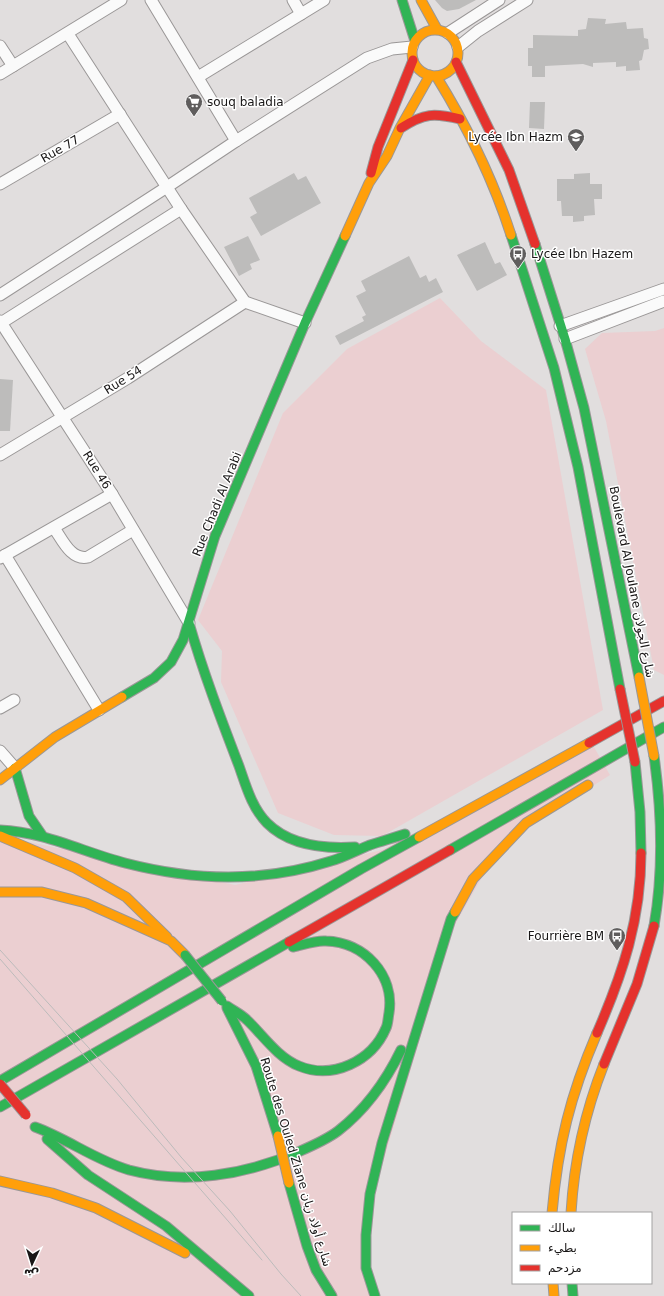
<svg xmlns="http://www.w3.org/2000/svg" width="664" height="1296" viewBox="0 0 664 1296" font-family="'DejaVu Sans','Noto Naskh Arabic',sans-serif">
	<rect width="100%" height="100%" fill="#e1dede"/>
	<g fill="#ebcfd1">
		<path d="M440 298 481 341 546 390 603 710 382 836 334 835 278 813 221 682 222 651 198 620 283 413 347 349Z"/>
		<path d="M664 328V675L654 670 606 421 585 349 602 333 655 331Z"/>
		<path d="M590 740 610 775 501 844 453 928 366 1219 371 1296H0V836L235 885 382 850Z"/>
	</g>
	<g fill="#bdbcbb">
		<path d="M435 0H476L459 9 447 11 442 8Z"/>
		<path d="M588 18 606 19 605 24 626 22 627 29 643 28 644 38 648 39 649 49 644 50 642 60 639 61 640 70 626 71V66L616 67V62L593 63V67L583 64 545 66V77H532V66H528V48H533V35L578 36V30L586 29Z"/>
		<path d="M530 102H545L544 129 529 128Z"/>
		<path d="M294 173 298 180 306 176 321 203 261 236 250 217 257 213 249 198Z"/>
		<path d="M590 173V184H602V199H594L595 215 584 216V221L573 222V216H562L561 201H557V179H574V174Z"/>
		<path d="M248 236 260 260 250 264 252 269 239 276 224 247Z"/>
		<path d="M485 242 495 264 500 262 507 275 477 291 457 255Z"/>
		<path d="M409 256 420 278 426 275 429 282 436 278 443 292 340 345 335 336 364 321 362 317 366 315 356 296 366 291 361 281Z"/>
		<path d="M0 379 13 380 10 431H0Z"/>
	</g>
	<g fill="none" stroke-linecap="round" stroke-linejoin="round">
		<g stroke="#9a9797" stroke-width="13">
			<g id="street">
				<path d="M151 0 236 141"/>
				<path d="M293 0 301 14"/>
				<path d="M448 33 499 0"/>
				<path d="M68 34 181 209 245 302 305 323"/>
				<path d="M0 46 13 66"/>
				<path d="M458 47 478 31 527 0"/>
				<path d="M0 74 121 0"/>
				<path d="M198 77 324 0"/>
				<path d="M0 184 120 114"/>
				<path d="M0 295 167 187 236 141 367 58 392 49 412 47"/>
				<path d="M0 321 112 494 189 623"/>
				<path d="M1 323 181 209"/>
				<path d="M560 326 664 289"/>
				<path d="M565 339 664 301"/>
				<path d="M0 455 128 378 245 302"/>
				<path d="M54 528C62 539 71 561 88 557L133 530"/>
				<path d="M5 555 99 710"/>
				<path d="M0 558 112 494"/>
				<path d="M0 708 14 700"/>
				<path d="M0 751 15 768"/>
			</g>
		</g>
		<g stroke="#9a9797" stroke-width="11">
			<g id="fast">
				<path d="M402 0 415 41"/>
				<path d="M511 235 554 368 578 467 620 689"/>
				<path d="M535 244 565 339 584 408 639 677"/>
				<path d="M189 623C203 672 221 719 239 766 246 786 252 808 267 823 290 846 324 849 355 847"/>
				<path d="M122 697 154 678 171 662 183 640 215 536 305 323 345 236"/>
				<path d="M635 762 640 812 641 853"/>
				<path d="M15 768 29 816 42 835"/>
				<path d="M0 830C45 832 83 852 125 863 195 881 262 883 331 861 345 857 357 850 370 845 382 841 393 838 405 834"/>
				<path d="M450 850 664 727"/>
				<path d="M654 926C664 869 662 813 654 756"/>
				<path d="M227 1006C234 1011 241 1014 247 1020 263 1035 277 1057 299 1066 333 1080 372 1061 386 1028 388 1024 388 1018 389 1013 395 975 364 942 326 941 315 940 303 945 293 947"/>
				<path d="M227 1008 256 1066 278 1136"/>
				<path d="M0 1081 361 869 419 837"/>
				<path d="M0 1107 289 942"/>
				<path d="M35 1127C68 1139 95 1160 129 1170 185 1185 245 1175 298 1152 312 1146 326 1140 338 1131 365 1110 386 1081 401 1050"/>
				<path d="M47 1139 88 1175 166 1226 249 1296"/>
				<path d="M289 1183 307 1246 316 1270 332 1296"/>
				<path d="M572 1283 573 1296"/>
				<path d="M375 1296 366 1268V1235L370 1194 382 1143 451 919 455 912"/>
			</g>
		</g>
		<g stroke="#9a9797" stroke-width="11">
			<g id="slow">
				<path d="M421 0 437 29"/>
				<circle cx="435" cy="53" r="23"/>
				<path d="M436 76C467 126 493 179 511 235"/>
				<path d="M345 236 369 183 387 156 400 128 430 75"/>
				<path d="M0 780 55 737 122 697"/>
				<path d="M0 836 75 868 126 897 167 937"/>
				<path d="M419 837 589 743"/>
				<path d="M0 892H42L86 903 171 941 185 955"/>
				<path d="M455 912 473 879 526 823 588 785"/>
				<path d="M0 1181 52 1193 96 1208 185 1253"/>
				<path d="M552 1213C558 1145 570 1096 597 1033"/>
				<path d="M571 1213C574 1162 585 1112 604 1064"/>
				<path d="M553 1283 554 1296"/>
			</g>
		</g>
		<g stroke="#9a9797" stroke-width="11">
			<g id="jam">
				<path d="M456 62 509 170 535 244"/>
				<path d="M401 128C424 113 434 113 460 119"/>
				<path d="M371 173 378 147 413 60"/>
				<path d="M589 743 664 701"/>
				<path d="M289 942 450 850"/>
				<path d="M597 1033C623 973 641 919 641 853"/>
				<path d="M604 1064 637 984 654 926"/>
			</g>
		</g>
		<use href="#street" stroke="#fafafa" stroke-width="11"/>
		<use href="#fast" stroke="#30b455" stroke-width="9"/>
		<use href="#slow" stroke="#ff9f0a" stroke-width="9"/>
		<use href="#jam" stroke="#e5322d" stroke-width="9"/>
		<g stroke="#bcbbbb" stroke-width="1">
			<path d="M0 950 117 1079 181 1157 230 1211 281 1274 301 1296"/>
			<path d="M0 959 262 1260"/>
		</g>
		<g stroke="#9a9797" stroke-width="11" stroke-linecap="butt">
			<path id="fast-bridge" d="M185 955 222 1001"/>
		</g>
		<g stroke="#9a9797" stroke-width="11" stroke-linecap="butt">
			<g id="slow-bridge">
				<path d="M639 677 654 756"/>
				<path d="M278 1136 289 1183"/>
			</g>
		</g>
		<g stroke="#9a9797" stroke-width="11" stroke-linecap="butt">
			<g id="jam-bridge">
				<path d="M620 689 635 762"/>
				<path d="M0 1084 26 1115"/>
			</g>
		</g>
		<use href="#fast-bridge" stroke="#30b455" stroke-width="9"/>
		<use href="#slow-bridge" stroke="#ff9f0a" stroke-width="9"/>
		<use href="#jam-bridge" stroke="#e5322d" stroke-width="9"/>
	</g>
	<defs>
		<g id="supermarket-pin" transform="scale(0.9)"><path d="M0 17L-7.5 6A9.5 9.5 0 1 1 7.5 6Z" fill="#5f5d5d" stroke="#fff"/><path d="M-6-5.5h2.5l.6 2H6L4.5 2H-2.5L-4.4-4H-6ZM-1.5 3.2a1.3 1.3 0 1 0 .1 0ZM3 3.2a1.3 1.3 0 1 0 .1 0Z" fill="#fff"/></g>
		<g id="school-pin" transform="scale(0.9)"><path d="M0 17L-7.5 6A9.5 9.5 0 1 1 7.5 6Z" fill="#5f5d5d" stroke="#fff"/><path d="M0-5L7-2L0 1L-7-2ZM-4 1L0 2.5L4 1V4Q0 6-4 4Z" fill="#fff"/></g>
		<g id="bus-pin" transform="scale(0.9)"><path d="M0 17L-7.5 6A9.5 9.5 0 1 1 7.5 6Z" fill="#5f5d5d" stroke="#fff"/><path d="M-5-6H5V4H4V6H2V4H-2V6H-4V4H-5ZM-3.5-4V0h7V-4ZM-3.5 1.2v1.5H-2V1.2ZM2 1.2v1.5H3.5V1.2Z" fill="#fff"/></g>
	</defs>
	<g fill-rule="evenodd">
		<use href="#supermarket-pin" x="194" y="102"/>
		<use href="#school-pin" x="576" y="137"/>
		<use href="#bus-pin" x="518" y="254"/>
		<use href="#bus-pin" x="617" y="936"/>
	</g>
	<g text-anchor="middle" dominant-baseline="central" stroke-width="3" stroke-linejoin="round" paint-order="stroke">
		<g font-size="12" fill="#191717" stroke="#fff" text-anchor="start">
			<text x="207" y="102">souq baladia</text>
			<text x="563" y="137" text-anchor="end">Lycée Ibn Hazm</text>
			<text x="531" y="254">Lycée Ibn Hazem</text>
			<text x="604" y="936" text-anchor="end">Fourrière BM</text>
		</g>
		<g font-size="12" fill="#191717" stroke="#fff">
			<text transform="translate(60 149) rotate(-30)">Rue 77</text>
			<text transform="translate(123 380) rotate(-32)">Rue 54</text>
			<text transform="translate(97 470) rotate(58)">Rue 46</text>
			<text transform="translate(217 504) rotate(-68)">Rue Chadi Al Arabi</text>
			<text transform="translate(632 582) rotate(79)">Boulevard Al Joulane شارع الجولان</text>
			<text transform="translate(296 1162) rotate(73)">Route des Ouled Ziane شارع أولاد زيان</text>
		</g>
	</g>
	<rect x="512" y="1212" width="140" height="72" fill="#ffffff" stroke="#a3a2a2"/>
	<rect x="520" y="1225" width="20" height="6" fill="#30b455" stroke="#a3a2a2"/>
	<text x="548" y="1232" font-size="12" fill="#191717">سالك</text>
	<rect x="520" y="1245" width="20" height="6" fill="#ff9f0a" stroke="#a3a2a2"/>
	<text x="548" y="1252" font-size="12" fill="#191717">بطيء</text>
	<rect x="520" y="1265" width="20" height="6" fill="#e5322d" stroke="#a3a2a2"/>
	<text x="548" y="1272" font-size="12" fill="#191717">مزدحم</text>
	<g transform="translate(32 1264) rotate(184)" stroke="#ffffff" stroke-width="3" paint-order="stroke">
	<path d="M0-3L7 15L0 10L-7 15Z" fill="#191717"/>
	<text y="-6" font-size="11" font-weight="bold" text-anchor="middle" fill="#191717">ش</text>
	</g>
</svg>
